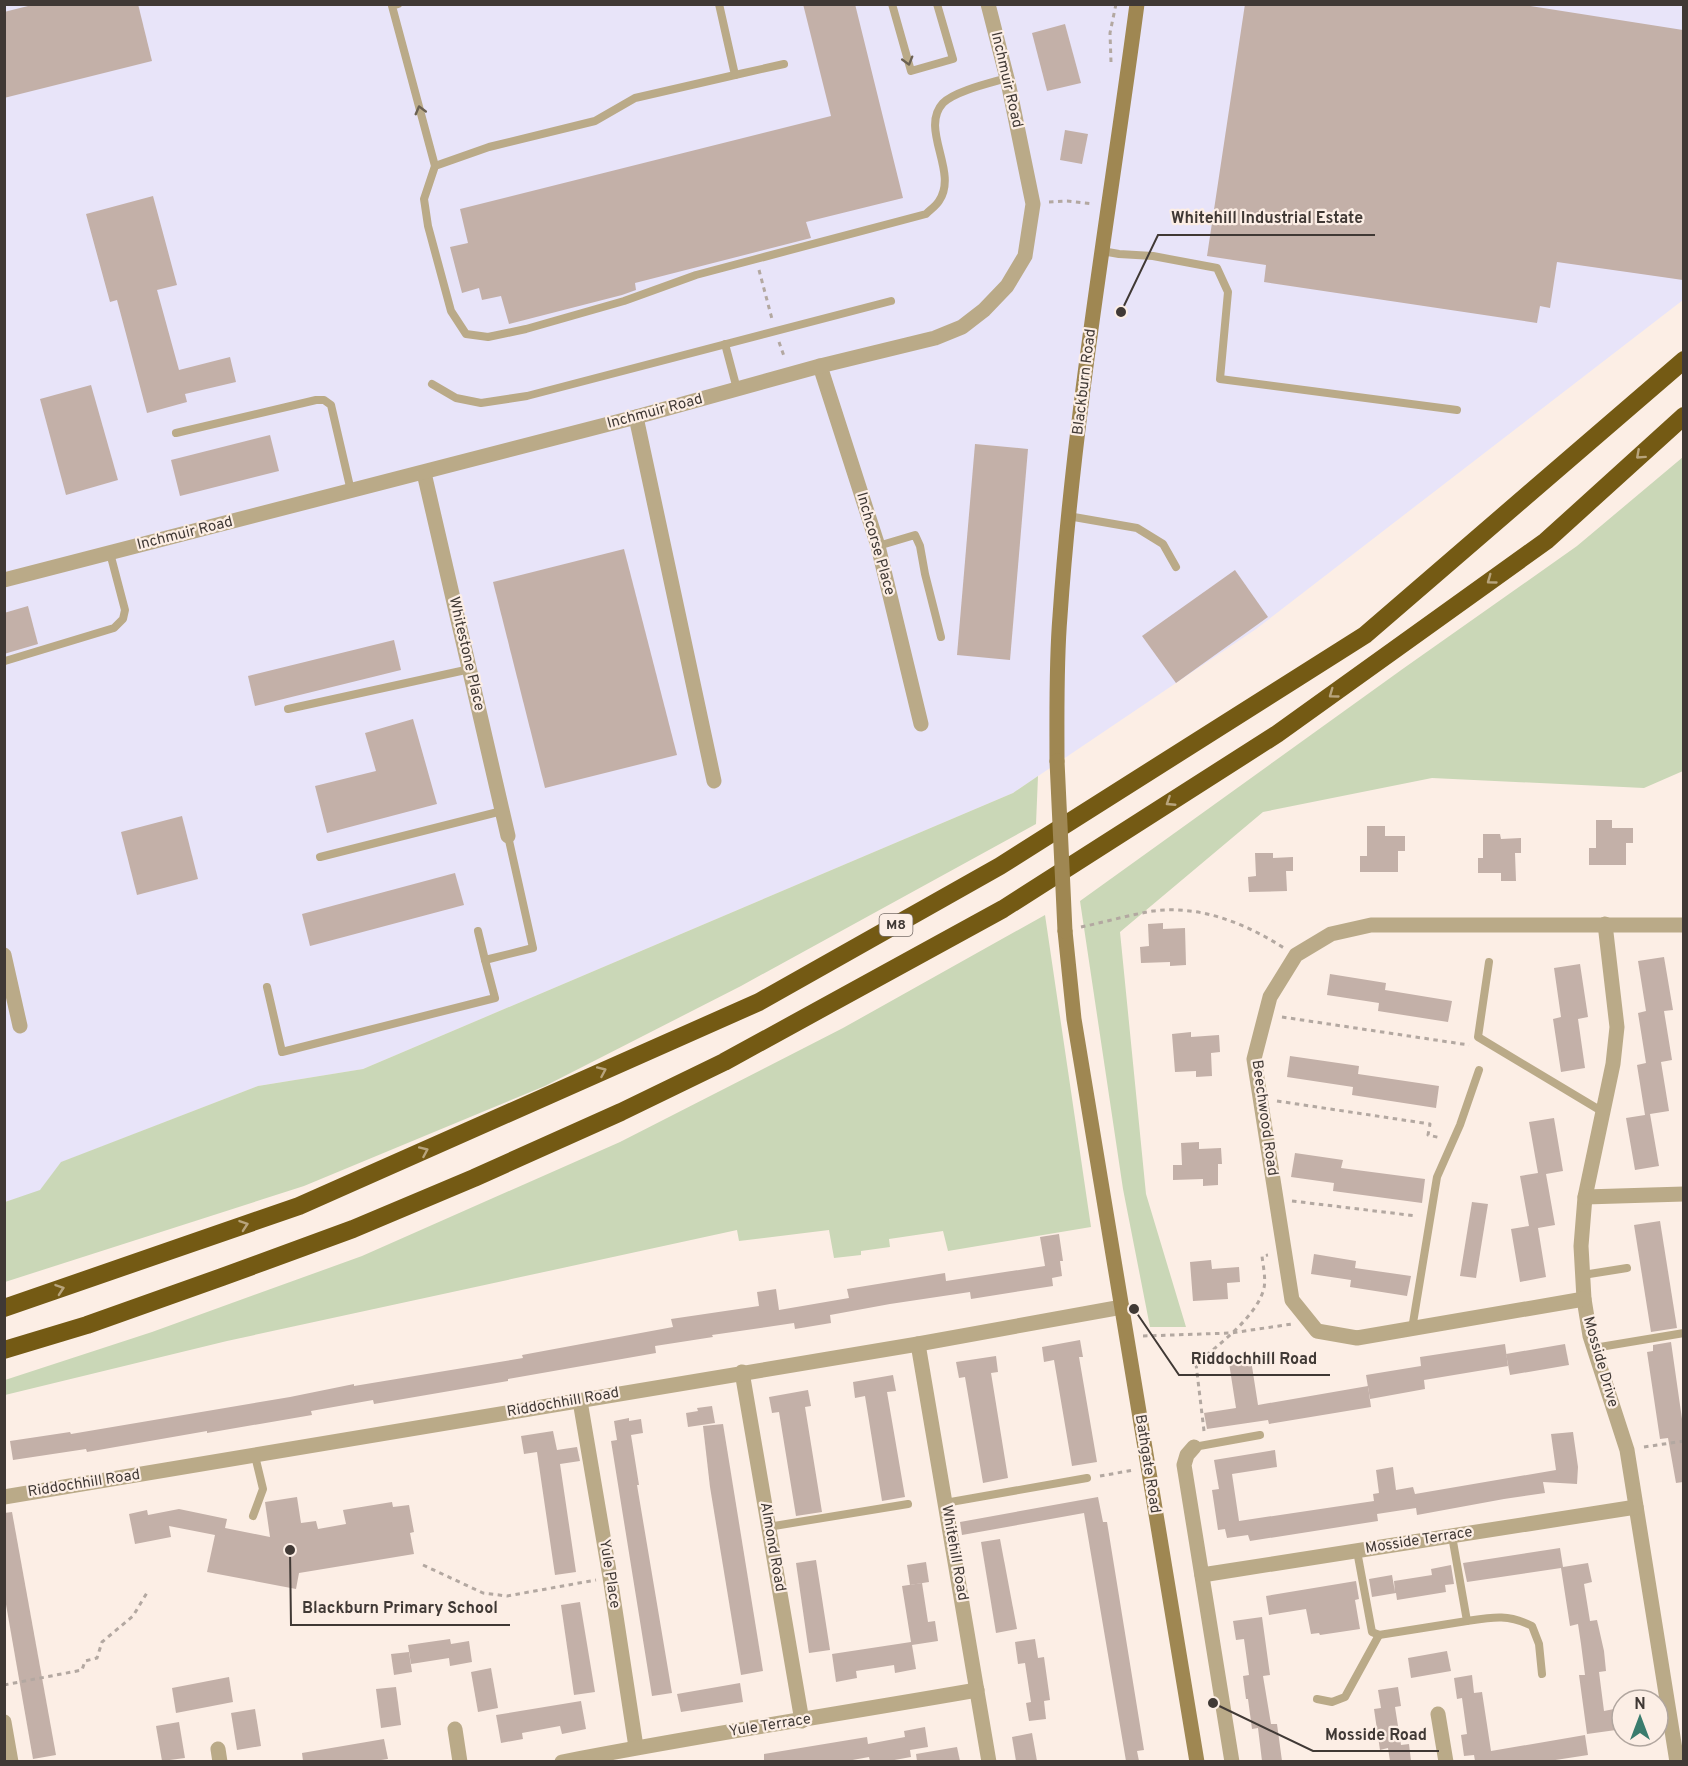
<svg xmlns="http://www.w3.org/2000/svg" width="1688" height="1766" viewBox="0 0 1688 1766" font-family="Overpass,sans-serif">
	<rect width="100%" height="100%" fill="#fceee5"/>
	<path fill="#e8e4f9" d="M5 5H1683V300L1256 629 1013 793 363 1069 258 1086 62 1162 40 1191 5 1202Z"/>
	<g fill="#cad7b7">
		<path d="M1683 457V771L1644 788 1432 778 1263 812 1120 932 1146 1194 1186 1327H1150L1123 1189 1080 901 1404 668 1577 546Z"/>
		<path d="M1038 776 1036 824 741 986 545 1086 304 1186 5 1282V1202L40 1190 61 1162 258 1086 363 1069 1013 793Z"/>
		<path d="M1045 915 1091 1227 948 1251 943 1231 889 1239 890 1247 861 1251V1255L834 1258 829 1230 739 1241 737 1230 227 1341 5 1395V1380L152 1332 362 1256 620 1142 843 1028Z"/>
	</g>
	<g fill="#c3b0a8">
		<path d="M36 4H138L152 61 4 98V12Z"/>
		<path d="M803 4H855L903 198 806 222 811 238 635 283 636 290 622 295 509 324 501 296 482 300 479 288 462 293 450 247 468 243 460 209 831 116Z"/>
		<path d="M1245 4H1517L1683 30V280L1557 262 1550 308 1540 306 1537 323 1264 282 1266 265 1207 256Z"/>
		<path d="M1065 24 1081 83 1047 91 1032 33Z"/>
		<path d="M1065 130 1088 134 1082 164 1060 160Z"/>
		<path d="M153 196 177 285 157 290 179 370 230 357 236 382 185 394 187 402 147 413 117 300 110 302 86 214Z"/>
		<path d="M91 385 118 480 66 495 40 399Z"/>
		<path d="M270 435 279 471 180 496 171 460Z"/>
		<path d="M975 444 1028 449 1010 660 957 655Z"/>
		<path d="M624 549 677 755 545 788 493 582Z"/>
		<path d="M1235 570 1268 617 1176 683 1142 636Z"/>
		<path d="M28 606 38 644 4 654V613Z"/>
		<path d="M394 640 401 670 255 706 248 676Z"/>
		<path d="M413 719 437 804 327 833 315 786 376 771 365 733Z"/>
		<path d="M182 816 198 879 137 895 121 832Z"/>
		<path d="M1596 820H1612V828H1633V843H1626V865H1589V848H1596Z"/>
		<path d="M1367 826H1385V836H1405V851H1398V872H1360V856H1367Z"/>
		<path d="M1483 834H1500L1501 839 1521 838V853H1515L1516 881H1501V873H1478V858H1483Z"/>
		<path d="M1255 853H1273V858L1293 857V871H1286L1287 891 1249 892 1248 877 1256 876Z"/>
		<path d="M455 873 464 905 310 946 302 914Z"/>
		<path d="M1163 923V929L1185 928 1186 965 1170 966V962L1141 963 1140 947 1149 946 1148 924Z"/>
		<path d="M1664 957 1673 1010 1664 1011 1672 1060 1661 1062 1669 1111 1650 1114 1659 1166 1635 1170 1626 1118 1645 1115 1637 1065 1646 1063 1638 1013 1646 1011 1638 961Z"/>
		<path d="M1580 964 1588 1017 1578 1019 1585 1068 1561 1072 1553 1019 1561 1017 1554 968Z"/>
		<path d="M1330 974 1386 983 1385 990 1452 1001 1448 1022 1378 1011 1379 1003 1327 995Z"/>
		<path d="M1191 1032V1037L1219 1035 1220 1052 1211 1053 1212 1076 1196 1077V1071L1175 1072 1172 1034Z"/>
		<path d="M1290 1056 1359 1066 1358 1074 1439 1086 1436 1108 1352 1095 1353 1087 1287 1077Z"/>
		<path d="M1554 1118 1563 1171 1546 1174 1555 1225 1538 1228 1546 1277 1520 1282 1511 1229 1529 1226 1520 1176 1538 1173 1529 1122Z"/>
		<path d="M1199 1142V1149L1221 1148 1222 1164H1218V1185L1203 1186V1179L1173 1180V1165H1182L1181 1143Z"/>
		<path d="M1295 1153 1343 1160 1341 1168 1425 1179 1422 1203 1333 1191 1334 1183 1291 1177Z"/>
		<path d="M1472 1202 1488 1204 1476 1278 1460 1276Z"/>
		<path d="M1660 1221 1677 1328 1651 1332 1634 1225Z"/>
		<path d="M1059 1234 1063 1261H1060L1062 1276 1052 1278 1053 1286 971 1299 970 1292 890 1304 830 1315 831 1323 795 1329 794 1323 712 1335 713 1337 655 1346 656 1353 508 1379V1381L374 1404 373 1400 311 1411 312 1415 207 1433V1431L87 1452 86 1449 13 1460 10 1441 70 1432 71 1434 290 1397 354 1384V1386L523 1358 522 1355 673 1327 671 1319 759 1306 757 1292 776 1289 779 1310 849 1298 847 1289 945 1273 946 1281 1045 1266 1040 1237Z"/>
		<path d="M1314 1254 1356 1261 1355 1268 1411 1276 1407 1296 1350 1287 1351 1280 1311 1274Z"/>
		<path d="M1211 1260 1212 1269 1239 1267 1240 1282 1227 1283 1228 1299 1193 1301 1190 1262Z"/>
		<path d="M1080 1340 1083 1357H1079L1097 1462 1072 1466 1054 1360 1044 1362 1042 1347Z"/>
		<path d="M1671 1342 1683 1426V1482L1676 1483 1668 1438 1660 1439 1647 1352 1653 1351V1345Z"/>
		<path d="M1505 1344 1508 1366 1424 1380 1425 1389 1370 1399 1366 1375 1421 1366 1420 1357Z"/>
		<path d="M1565 1344 1569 1365 1510 1375 1506 1354Z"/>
		<path d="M996 1356 998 1372 991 1373 1008 1478 983 1483 965 1377 959 1378 956 1362Z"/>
		<path d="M1251 1360 1258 1405 1368 1386 1371 1407 1269 1424 1268 1420 1207 1429 1204 1413 1236 1408 1229 1363Z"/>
		<path d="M893 1375 896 1391 887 1392 905 1497 882 1501 865 1396 855 1398 853 1382Z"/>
		<path d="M808 1390 811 1406 805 1407 822 1512 796 1516 779 1412 772 1413 769 1397Z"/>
		<path d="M712 1406 715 1423 688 1427 686 1413 698 1411 697 1408Z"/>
		<path d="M629 1418V1421L641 1419 643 1433 631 1435 639 1485H637L672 1693 652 1696 611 1441 617 1440 614 1421Z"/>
		<path d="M723 1424 763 1671 741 1675 710 1487 703 1426Z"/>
		<path d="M553 1431 557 1450 577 1447 580 1461 560 1464 576 1572 555 1575 537 1452 524 1454 521 1436Z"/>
		<path d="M1573 1432 1578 1467 1577 1484 1543 1482 1545 1493 1504 1499 1417 1515 1416 1508 1377 1514 1378 1521 1250 1541 1248 1535 1227 1538 1225 1529 1218 1530 1212 1490 1219 1489 1214 1460 1275 1450 1277 1467 1232 1474 1239 1521 1374 1501 1373 1494 1379 1493 1376 1470 1393 1467 1396 1490 1413 1487 1415 1494 1556 1470 1551 1434Z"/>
		<path d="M297 1497 301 1523 316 1521 318 1529 346 1524 343 1510 392 1502 393 1507 409 1505 414 1532 410 1533 414 1554 299 1573 296 1589 207 1572 215 1535 169 1526 171 1537 135 1544 129 1514 147 1510 148 1515 179 1509 227 1519 225 1528 270 1537 265 1502Z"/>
		<path d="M1098 1497 1103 1522H1107L1144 1750 1137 1751 1139 1761H1126L1084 1513 962 1535 960 1522Z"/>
		<path d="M12 1512 56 1755 33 1759 4 1593V1513Z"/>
		<path d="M1000 1539 1017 1629 996 1633 981 1542Z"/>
		<path d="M1560 1548 1563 1567 1588 1563 1592 1582 1584 1584 1590 1621 1597 1620 1604 1651 1606 1671 1599 1672 1604 1711 1614 1709 1616 1730 1587 1734 1579 1675H1585L1581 1644 1578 1624 1570 1626 1561 1568 1467 1582 1463 1563Z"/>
		<path d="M816 1560 830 1650 809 1653 796 1563Z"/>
		<path d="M926 1562 929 1582 910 1585 907 1565Z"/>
		<path d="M1451 1565 1454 1584 1445 1585 1446 1592 1397 1600 1396 1593 1372 1597 1369 1579 1392 1575 1395 1592 1394 1581 1432 1575 1431 1569Z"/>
		<path d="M1356 1581 1359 1599 1355 1600 1360 1629 1320 1635 1319 1633 1311 1634 1306 1609 1269 1615 1266 1596Z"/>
		<path d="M922 1583 928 1622 935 1621 938 1641 912 1645 916 1669 895 1673 894 1665 856 1671 857 1678 836 1682 832 1654 911 1642 902 1586Z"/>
		<path d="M580 1602 595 1692 574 1695 561 1605Z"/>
		<path d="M1262 1617 1270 1675 1263 1676 1271 1724H1277L1282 1761H1262L1258 1728 1252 1729 1248 1699H1246L1243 1676 1249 1675 1244 1639 1236 1640 1233 1621Z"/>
		<path d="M450 1639 451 1644 469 1641 472 1662 450 1666 449 1658 411 1664 408 1645Z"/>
		<path d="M1035 1639 1038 1658 1044 1657 1050 1700 1044 1701 1046 1719 1029 1721 1026 1703 1031 1702 1025 1663 1018 1664 1015 1642Z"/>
		<path d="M1447 1651 1451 1671 1411 1678 1408 1658Z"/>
		<path d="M409 1652 412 1672 394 1675 391 1654Z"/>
		<path d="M491 1668 498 1708 478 1712 471 1672Z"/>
		<path d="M1472 1675 1474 1693 1482 1692 1491 1751 1585 1735 1588 1755 1549 1761H1475L1474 1755 1464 1756 1461 1735 1467 1734 1462 1698 1457 1699 1454 1678Z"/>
		<path d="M229 1677 233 1702 176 1713 172 1688Z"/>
		<path d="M740 1683 743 1702 681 1712 677 1694Z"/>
		<path d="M396 1687 401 1725 381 1728 376 1689Z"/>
		<path d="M1398 1687 1401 1706 1395 1707 1401 1745 1409 1744 1411 1761H1390L1388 1748 1380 1750 1374 1709 1381 1708 1378 1690Z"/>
		<path d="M581 1701 586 1729 562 1734 560 1726 522 1733 523 1739 501 1743 496 1715Z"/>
		<path d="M255 1709 261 1746 237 1750 231 1713Z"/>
		<path d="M179 1722 185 1758 162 1761 156 1726Z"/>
		<path d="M925 1727 928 1747 910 1750 911 1757 889 1761H870L869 1757 847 1761H764V1754L867 1737 868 1744 905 1737 904 1731Z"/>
		<path d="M1032 1733 1037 1761H1016L1012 1737Z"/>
		<path d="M384 1739 388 1759 374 1761H303L302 1753Z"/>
		<path d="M957 1747 960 1761H917L916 1754Z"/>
	</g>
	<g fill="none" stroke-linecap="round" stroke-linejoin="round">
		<g stroke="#b3a8a1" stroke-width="3" stroke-dasharray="4.5 4.5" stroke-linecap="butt">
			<path d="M1111 62 1110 33 1116 4"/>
			<path d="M1049 202 1067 201 1093 204"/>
			<path d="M759 270 772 319"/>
			<path d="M779 342 785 359"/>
			<path d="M1081 927C1105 922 1129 915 1153 911 1200 905 1245 923 1284 948"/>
			<path d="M1282 1017 1469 1045"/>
			<path d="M1277 1101 1430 1124 1428 1135 1441 1138"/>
			<path d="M1292 1201 1417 1216"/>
			<path d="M1143 1336 1231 1333 1292 1324"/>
			<path d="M1204 1431 1196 1364C1218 1345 1257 1317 1264 1288 1266 1279 1263 1265 1262 1256L1268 1255"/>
			<path d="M1644 1447 1684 1441"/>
			<path d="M1100 1476 1134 1470"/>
			<path d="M423 1565 483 1593 507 1596 596 1580"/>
			<path d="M4 1685 82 1670 85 1661 97 1658 102 1642 133 1616 148 1591"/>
		</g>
		<g stroke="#baaa88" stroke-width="8">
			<path d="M398 4 392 6 435 166"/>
			<path d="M719 4 735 75 635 98 595 121 489 147 435 166 424 199 428 226 451 311 466 334 488 337 526 329 624 301 696 275 926 214C930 210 936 206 939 201 959 172 919 129 943 103 955 91 990 83 1007 78"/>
			<path d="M892 4 911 71 953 59 937 4"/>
			<path d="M735 75 784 64"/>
			<path d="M1102 251 1119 254 1153 256 1217 268 1228 292 1220 379 1457 410"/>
			<path d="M725 344 737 389"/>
			<path d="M432 384 456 398 481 403 527 396 891 301"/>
			<path d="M176 433 316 400H324L331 405 351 491"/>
			<path d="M1068 516 1137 528 1163 544 1176 567"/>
			<path d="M878 546 915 535 920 546 925 574 941 637"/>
			<path d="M5 661 114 628 123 619 125 610 110 553"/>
			<path d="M288 709 470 669"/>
			<path d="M320 857 502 811"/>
			<path d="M478 931 485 960"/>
			<path d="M1489 962 1478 1037 1603 1112"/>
			<path d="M267 987 282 1052 495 998 485 960 533 948 508 836"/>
			<path d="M1583 1275 1627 1268"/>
			<path d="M1412 1329 1437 1177 1460 1125 1479 1070"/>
			<path d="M1594 1348 1684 1333"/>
			<path d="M1194 1447 1260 1435"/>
			<path d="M945 1503 1087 1478"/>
			<path d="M253 1516 263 1489 255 1456"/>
			<path d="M768 1527 908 1504"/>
			<path d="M1357 1551 1372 1632 1379 1635 1467 1621 1452 1536"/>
			<path d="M1467 1621C1493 1617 1508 1614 1532 1626L1539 1644 1542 1674"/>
			<path d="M1317 1699 1332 1702 1345 1697 1379 1635"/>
		</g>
		<g stroke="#baaa88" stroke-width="15">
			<path d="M820 366 878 546 921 724"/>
			<path d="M636 417 714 781"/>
			<path d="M424 473 508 836"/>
			<path d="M4 580 636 417 820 366 935 338 962 327 984 310 1007 286 1025 256 1033 204 1008 82 988 4"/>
			<path d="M1605 924 1617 1027 1613 1064 1585 1197 1581 1246 1584 1299 1590 1336 1627 1450 1677 1762"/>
			<path d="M4 955 20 1026"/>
			<path d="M1585 1197 1684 1194"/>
			<path d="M1584 1299 1357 1338 1317 1331 1292 1300 1254 1059 1270 997 1296 955 1331 934 1371 925H1684"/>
			<path d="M918 1344 989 1762"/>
			<path d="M742 1372 802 1721"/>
			<path d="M580 1401 610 1577 636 1747"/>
			<path d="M1194 1447 1187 1455 1184 1465 1232 1762"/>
			<path d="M4 1497 918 1344 1122 1307"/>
			<path d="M1202 1575 1636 1507"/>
			<path d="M1438 1714 1446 1762"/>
			<path d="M4 1722 11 1762"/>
			<path d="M455 1729 460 1762"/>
			<path d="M218 1749 220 1762"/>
			<path d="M562 1762C700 1735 839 1714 977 1690"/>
		</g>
		<g stroke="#9f8752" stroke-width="15">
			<path d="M1057 761C1057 713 1056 664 1060 616 1074 411 1110 208 1137 4"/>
			<path d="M1065 931 1074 1019 1197 1762"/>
		</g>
		<g stroke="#745a14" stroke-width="18">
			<path d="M4 1308 299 1206 759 1002 1000 866 1365 635 1684 360"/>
			<path d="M4 1350 87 1325 222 1277 353 1229 474 1178 621 1112 724 1062 1003 909 1277 734 1546 541 1684 416"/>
		</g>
		<path stroke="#9f8752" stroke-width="15" d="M1057 761 1065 931"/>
	</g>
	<defs><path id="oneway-chevron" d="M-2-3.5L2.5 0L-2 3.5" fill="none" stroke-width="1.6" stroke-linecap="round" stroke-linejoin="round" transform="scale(1.5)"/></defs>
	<g stroke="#6b6152">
		<use href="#oneway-chevron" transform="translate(908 61) rotate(74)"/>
		<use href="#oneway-chevron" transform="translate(420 110) rotate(-105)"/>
	</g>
	<g stroke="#b8a47c">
		<use href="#oneway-chevron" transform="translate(1640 455) rotate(138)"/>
		<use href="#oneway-chevron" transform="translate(1491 580) rotate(144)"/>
		<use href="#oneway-chevron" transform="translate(1333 694) rotate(144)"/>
		<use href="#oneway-chevron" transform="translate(1170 802) rotate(147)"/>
		<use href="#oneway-chevron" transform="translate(602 1071) rotate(-24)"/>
		<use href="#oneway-chevron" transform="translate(424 1151) rotate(-24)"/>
		<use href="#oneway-chevron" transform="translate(244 1225) rotate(-19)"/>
		<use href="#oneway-chevron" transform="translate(60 1289) rotate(-19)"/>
	</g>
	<g text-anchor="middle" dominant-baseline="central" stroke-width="4.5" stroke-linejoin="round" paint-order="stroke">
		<rect fill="#fceee5" stroke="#786f6a" stroke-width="1.5" x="879.5" y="914" width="33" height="22" rx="4.5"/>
		<g font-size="14" font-weight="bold" fill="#403935">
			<text x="896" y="925">M8</text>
		</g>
		<g font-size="15" fill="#403935" stroke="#fceee5">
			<text transform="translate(1006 80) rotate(77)">Inchmuir Road</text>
			<text transform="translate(1085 382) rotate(-83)">Blackburn Road</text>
			<text transform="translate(655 412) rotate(-15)">Inchmuir Road</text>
			<text transform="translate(185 534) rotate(-14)">Inchmuir Road</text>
			<text transform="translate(875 544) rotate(74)">Inchcorse Place</text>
			<text transform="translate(466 654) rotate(77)">Whitestone Place</text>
			<text transform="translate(1264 1118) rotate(82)">Beechwood Road</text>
			<text transform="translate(1600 1362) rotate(74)">Mosside Drive</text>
			<text transform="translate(563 1403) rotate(-10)">Riddochhill Road</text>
			<text transform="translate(1147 1464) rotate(81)">Bathgate Road</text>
			<text transform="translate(84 1484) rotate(-9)">Riddochhill Road</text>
			<text transform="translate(1419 1541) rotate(-9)">Mosside Terrace</text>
			<text transform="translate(772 1547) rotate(80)">Almond Road</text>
			<text transform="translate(954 1553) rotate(80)">Whitehill Road</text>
			<text transform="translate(609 1574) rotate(81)">Yule Place</text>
			<text transform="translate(770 1726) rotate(-9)">Yule Terrace</text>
		</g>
	</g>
	<path fill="none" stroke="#403935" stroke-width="2" d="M1121 312L1158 235H1375M1134 1309L1179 1375H1330M290 1550L291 1625H510M1213 1703L1313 1751H1439"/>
	<g fill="#403935" stroke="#fceee5" stroke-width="2">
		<circle cx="1121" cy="312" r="6"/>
		<circle cx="1134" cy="1309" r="6"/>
		<circle cx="290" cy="1550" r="6"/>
		<circle cx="1213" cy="1703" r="6"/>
	</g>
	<g font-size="16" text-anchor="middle" font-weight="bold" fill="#403935" stroke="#fceee5" stroke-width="4.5" stroke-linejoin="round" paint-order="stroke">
		<text x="1267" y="223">Whitehill Industrial Estate</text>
		<text x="1254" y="1364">Riddochhill Road</text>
		<text x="400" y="1613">Blackburn Primary School</text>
		<text x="1376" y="1740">Mosside Road</text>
	</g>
	<rect width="1688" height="1766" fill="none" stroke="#403935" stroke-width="12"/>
	<g transform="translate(1640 1718)"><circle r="28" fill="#fceee5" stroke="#b1a69f" stroke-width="1.5"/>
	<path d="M0-4.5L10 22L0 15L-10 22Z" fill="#3a7c6d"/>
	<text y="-9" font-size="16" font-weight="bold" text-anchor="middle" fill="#403935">N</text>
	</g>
</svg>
